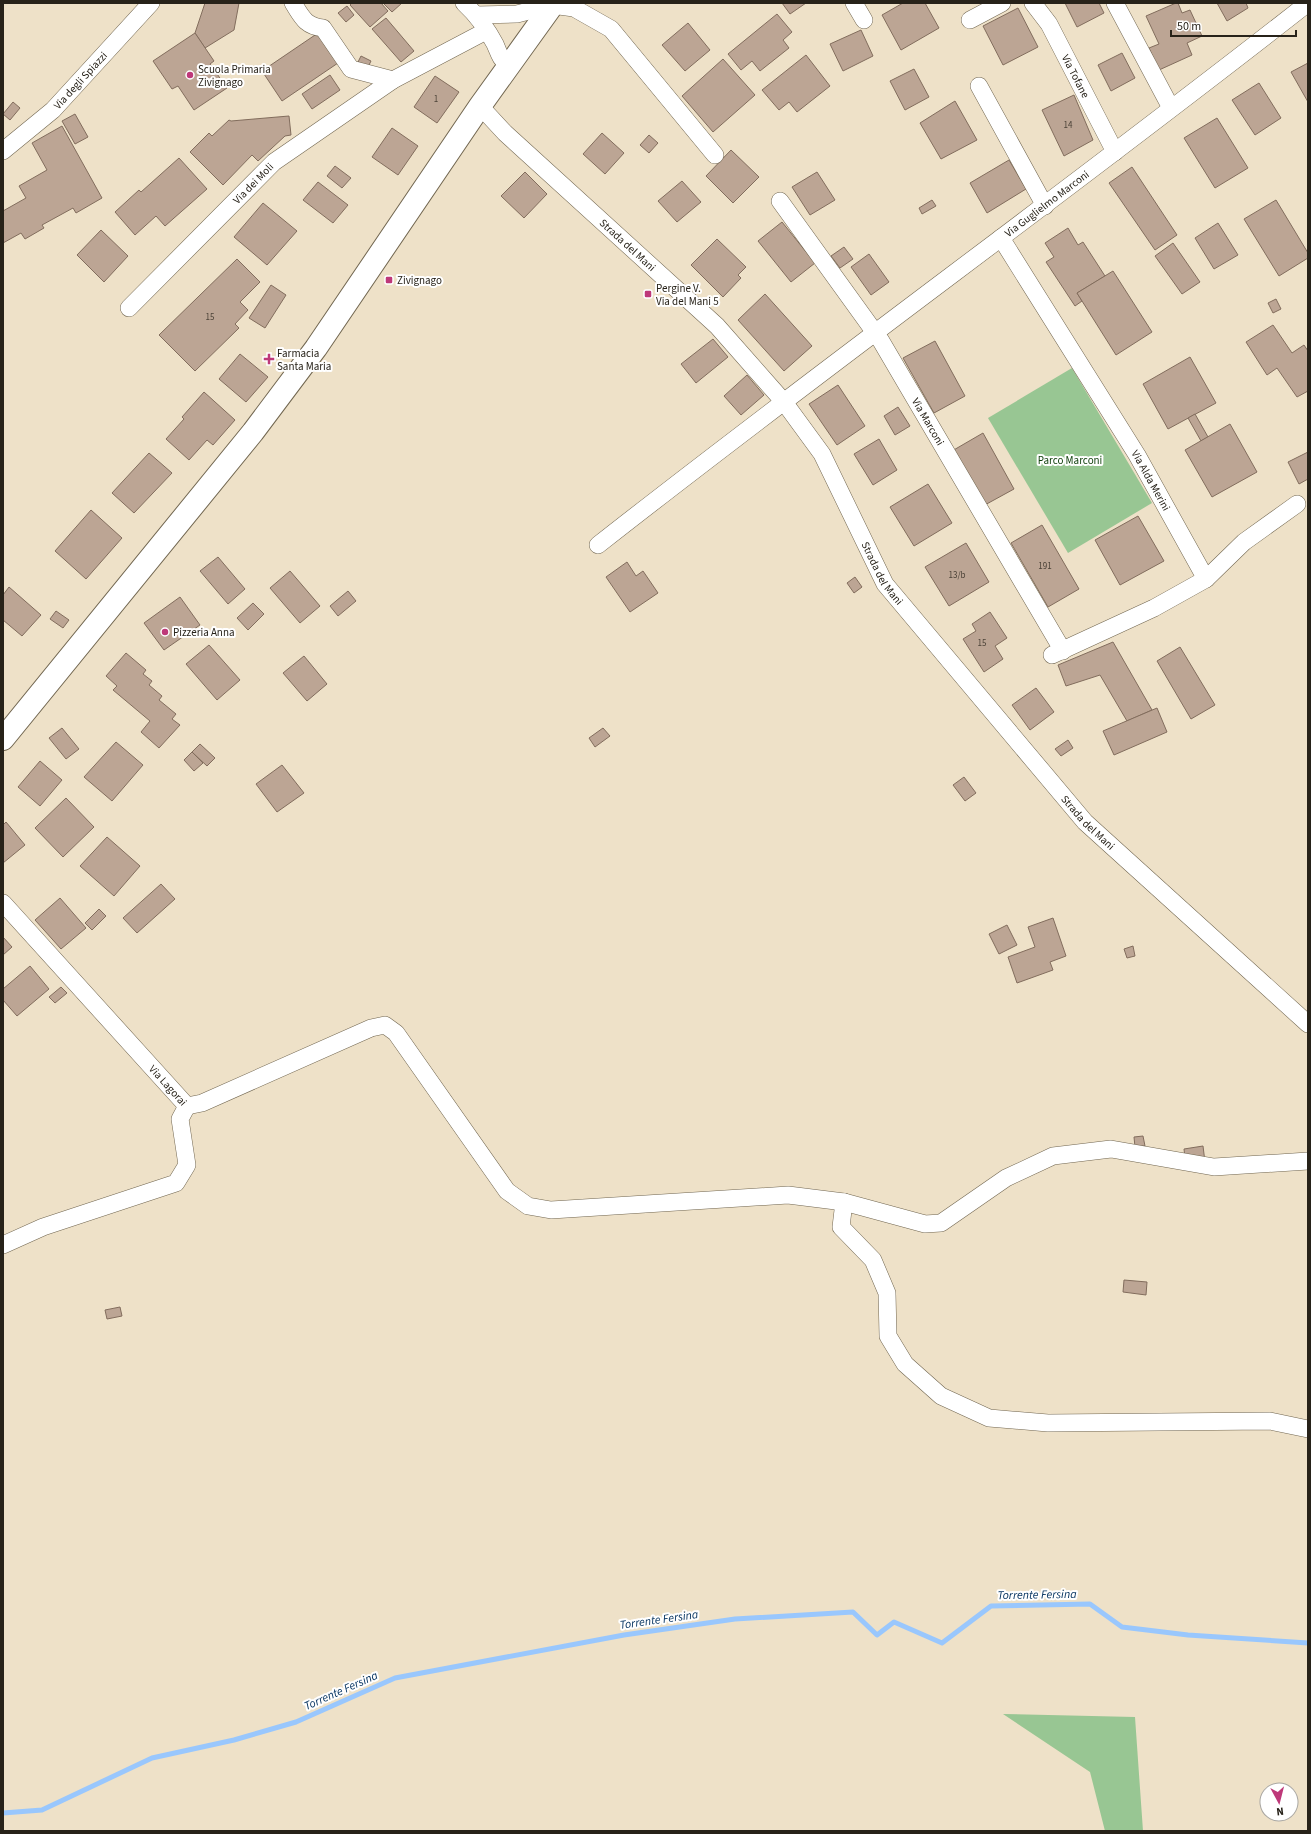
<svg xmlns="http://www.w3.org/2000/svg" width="1311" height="1834" viewBox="0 0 1311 1834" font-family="'Source Sans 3',sans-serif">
	<rect width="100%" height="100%" fill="#eee1c8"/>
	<g fill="#98c693">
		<path d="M1072 368 1152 503 1068 553 988 418Z"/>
		<path d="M1003 1714 1135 1717 1143 1831H1105L1090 1772Z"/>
	</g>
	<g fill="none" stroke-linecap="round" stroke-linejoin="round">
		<path stroke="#99c7fd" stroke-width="5" d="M3 1813 42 1810 152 1758 234 1740 296 1722 395 1678 624 1635 735 1619 853 1612 877 1635 894 1622 942 1643 991 1606 1090 1604 1122 1627 1188 1635 1308 1643"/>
	</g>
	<g fill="#bca594" stroke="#826d5d">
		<path d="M205 3H239L234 30 205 48 195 33Z"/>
		<path d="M352 3H381L388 11 370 27 350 5Z"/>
		<path d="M383 3H402L392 12Z"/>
		<path d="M782 3H806L790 14Z"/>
		<path d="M903 3H925L939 28 901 50 882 15Z"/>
		<path d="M1065 3H1099L1104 13 1077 27Z"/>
		<path d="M1176 3H1178L1182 13 1190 10 1202 36 1187 43 1192 55 1159 70 1149 48 1159 44 1146 16Z"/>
		<path d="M1217 3H1246L1248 8 1227 21Z"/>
		<path d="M347 6 354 15 346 22 338 13Z"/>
		<path d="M1018 8 1038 47 1003 65 983 26Z"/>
		<path d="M777 14 792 32 783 40 789 48 760 71 752 61 741 70 728 54Z"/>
		<path d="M386 18 414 51 401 62 372 29Z"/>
		<path d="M688 23 710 50 685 71 662 45Z"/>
		<path d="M861 30 873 56 843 71 830 44Z"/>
		<path d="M195 33 214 61 210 64 227 88 194 110 178 86 172 89 153 61Z"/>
		<path d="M318 33 338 63 282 101 262 71Z"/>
		<path d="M1122 53 1135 78 1111 91 1098 65Z"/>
		<path d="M806 55 830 86 797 112 789 102 779 110 762 90Z"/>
		<path d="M361 56 371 61 368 67 358 62Z"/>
		<path d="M723 59 755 95 713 132 682 96Z"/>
		<path d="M1308 63V102L1291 72Z"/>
		<path d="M914 69 929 97 905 110 890 81Z"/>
		<path d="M330 75 340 90 312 109 302 94Z"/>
		<path d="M435 76 459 92 437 123 414 107Z"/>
		<path d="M1259 83 1281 118 1255 135 1232 100Z"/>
		<path d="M1074 95 1093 140 1064 156 1042 110Z"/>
		<path d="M955 101 977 140 941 159 920 123Z"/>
		<path d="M13 102 20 108 10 120 3 114Z"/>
		<path d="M75 114 88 137 75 144 62 121Z"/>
		<path d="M289 116 291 135 285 136 258 161 252 155 223 185 190 152 209 133 212 136 229 120 231 121Z"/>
		<path d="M1217 118 1248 168 1215 188 1184 138Z"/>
		<path d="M62 126 102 198 76 213 73 208 42 225 44 228 25 239 21 233 3 243V211L26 198 19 186 47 170 32 143Z"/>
		<path d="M392 128 418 146 398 175 372 157Z"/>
		<path d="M602 133 624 153 605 174 583 154Z"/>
		<path d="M649 135 658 143 649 153 640 145Z"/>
		<path d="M731 150 759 177 733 203 706 176Z"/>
		<path d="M179 158 207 189 165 226 156 216 135 235 115 212 139 190 141 192Z"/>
		<path d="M1009 160 1026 189 987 213 970 183Z"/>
		<path d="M335 166 351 178 342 188 327 176Z"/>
		<path d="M1132 167 1177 235 1155 250 1109 183Z"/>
		<path d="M525 172 547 194 524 218 501 196Z"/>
		<path d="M817 172 835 200 810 215 792 187Z"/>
		<path d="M682 181 701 202 677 222 658 201Z"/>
		<path d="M318 182 348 205 333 223 303 200Z"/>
		<path d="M932 200 936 206 922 214 919 208Z"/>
		<path d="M1276 200 1308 253V258L1279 276 1244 219Z"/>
		<path d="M263 203 297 231 267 265 234 237Z"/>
		<path d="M782 222 815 263 791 282 758 241Z"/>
		<path d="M1218 223 1238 255 1214 269 1195 238Z"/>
		<path d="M1068 228 1078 245 1083 242 1105 276 1077 293 1082 301 1075 306 1046 262 1054 257 1045 243Z"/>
		<path d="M101 230 128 256 104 282 77 255Z"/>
		<path d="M717 239 746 267 738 275 741 278 723 297 691 265Z"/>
		<path d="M1173 243 1200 282 1182 294 1155 256Z"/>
		<path d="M844 247 853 259 840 268 831 256Z"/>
		<path d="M869 254 889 282 871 295 851 267Z"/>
		<path d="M237 259 260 282 240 302 248 310 235 324 239 328 195 371 159 335Z"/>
		<path d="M1113 271 1152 332 1116 355 1077 293Z"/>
		<path d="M271 285 286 295 265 328 249 318Z"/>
		<path d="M765 294 812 346 784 371 738 320Z"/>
		<path d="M1276 299 1281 309 1273 313 1268 303Z"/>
		<path d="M1273 325 1292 353 1304 345 1308 351V391L1297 397 1277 368 1267 375 1246 342Z"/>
		<path d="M713 339 728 357 696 383 681 364Z"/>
		<path d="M935 341 965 396 934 413 903 358Z"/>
		<path d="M240 354 268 377 246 402 219 379Z"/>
		<path d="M1190 357 1216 403 1168 429 1143 384Z"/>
		<path d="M747 375 764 395 741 415 724 396Z"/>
		<path d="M838 385 865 426 837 445 809 404Z"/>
		<path d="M204 392 235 420 213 445 207 440 189 460 166 439 184 419 182 417Z"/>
		<path d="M898 407 910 426 895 435 884 416Z"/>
		<path d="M1195 414 1208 437 1201 441 1188 418Z"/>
		<path d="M1230 424 1257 472 1212 497 1185 450Z"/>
		<path d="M983 433 1014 489 983 506 952 451Z"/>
		<path d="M879 439 897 470 873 485 854 454Z"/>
		<path d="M1308 452V479L1299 484 1288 462Z"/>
		<path d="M149 453 172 473 134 513 112 493Z"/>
		<path d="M928 484 952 523 914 546 890 507Z"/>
		<path d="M91 510 122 538 86 579 55 551Z"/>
		<path d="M1138 516 1164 561 1120 585 1095 540Z"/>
		<path d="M1042 525 1079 589 1048 607 1011 543Z"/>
		<path d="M966 543 989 582 949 606 925 567Z"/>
		<path d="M218 557 245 589 228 604 200 571Z"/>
		<path d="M627 562 636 576 643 571 658 593 630 612 606 577Z"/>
		<path d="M290 571 320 606 300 623 270 588Z"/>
		<path d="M855 577 862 587 854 593 847 583Z"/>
		<path d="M9 587 41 615 22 636 3 620V595Z"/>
		<path d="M348 591 356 601 338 616 330 606Z"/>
		<path d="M180 597 200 625 164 650 144 623Z"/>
		<path d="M253 603 264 614 248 630 237 618Z"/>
		<path d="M56 611 69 620 63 628 50 619Z"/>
		<path d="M990 612 1007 638 995 646 1003 659 984 672 963 639 976 631 972 624Z"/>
		<path d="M1113 642 1152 710 1127 721 1100 675 1066 686 1058 665Z"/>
		<path d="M209 645 240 680 217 700 186 664Z"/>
		<path d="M1180 647 1215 705 1191 719 1157 661Z"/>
		<path d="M126 653 146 670 143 674 152 681 149 685 162 696 159 700 176 714 172 719 180 725 159 748 141 732 150 721 113 690 117 686 106 676Z"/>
		<path d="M304 656 327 684 307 701 283 673Z"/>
		<path d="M1036 688 1054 712 1030 730 1012 705Z"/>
		<path d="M1157 708 1167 732 1114 755 1103 731Z"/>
		<path d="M62 728 79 749 66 759 49 738Z"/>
		<path d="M603 728 610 736 595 747 589 738Z"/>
		<path d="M1068 740 1073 748 1061 756 1055 749Z"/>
		<path d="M116 742 143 765 112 801 84 777Z"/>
		<path d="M200 744 215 758 207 766 192 752Z"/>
		<path d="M192 752 203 763 194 771 184 760Z"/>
		<path d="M40 761 62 780 40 806 18 787Z"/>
		<path d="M282 765 304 793 277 812 256 784Z"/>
		<path d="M964 777 976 793 965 801 953 785Z"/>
		<path d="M66 798 94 827 63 857 35 828Z"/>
		<path d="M6 822 25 845 3 863V825Z"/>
		<path d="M107 837 140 866 114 896 80 866Z"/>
		<path d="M161 884 175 899 137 933 123 918Z"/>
		<path d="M60 898 86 928 61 949 35 920Z"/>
		<path d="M99 909 106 916 92 930 85 923Z"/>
		<path d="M1053 918 1066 956 1050 962 1053 970 1017 983 1008 957 1035 947 1028 927Z"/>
		<path d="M1007 925 1017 945 999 954 989 934Z"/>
		<path d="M3 937 12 947 3 955Z"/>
		<path d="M1133 946 1135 956 1127 958 1124 949Z"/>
		<path d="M30 966 49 989 17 1016 3 1000V989Z"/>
		<path d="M61 987 67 993 55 1003 49 997Z"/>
		<path d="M1143 1136 1145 1146 1135 1147 1134 1137Z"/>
		<path d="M1203 1146 1205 1162 1185 1158 1184 1149Z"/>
		<path d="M1124 1280 1147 1282 1146 1295 1123 1292Z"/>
		<path d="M120 1307 122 1316 107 1319 105 1310Z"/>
	</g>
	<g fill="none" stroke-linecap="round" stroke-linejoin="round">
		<g stroke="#716650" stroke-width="18">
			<g id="street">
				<path d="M293 3C302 17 305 26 323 28L351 69 393 80"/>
				<path d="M464 3C477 15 487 29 495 44 499 53 500 59 508 65"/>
				<path d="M854 3 864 20"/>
				<path id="s1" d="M1033 3 1049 24 1115 152"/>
				<path d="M1115 3 1171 108"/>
				<path d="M477 15 517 14 552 5 574 8 611 29 715 155"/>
				<path d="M970 20 1002 3"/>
				<path d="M979 86 1045 206"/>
				<path id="s2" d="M480 106 505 133 717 326 784 402 822 454 885 584 1085 822 1308 1024"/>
				<path id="s3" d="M3 151 53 110 151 3"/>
				<path id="s4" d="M780 201 881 341 1063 651"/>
				<path id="s5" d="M1001 238 1137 455 1206 579 1154 608 1052 655"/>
				<path id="s6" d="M129 308 274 162 393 80 486 31"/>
				<path id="s7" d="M598 545C832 361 1074 187 1308 3"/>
				<path d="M1206 579 1244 542 1297 504"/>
				<path id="s8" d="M3 903 187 1106"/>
				<path d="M187 1106 202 1103 371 1028 385 1025 396 1033 507 1191 528 1206 551 1210 788 1195 844 1202 925 1224 941 1223 1006 1178 1053 1156 1111 1149 1214 1167 1308 1161"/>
				<path d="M844 1202 841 1227 873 1260 887 1293 888 1336 905 1364 941 1396 989 1418 1048 1423 1270 1421 1308 1429"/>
				<path d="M3 1245 43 1227 176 1183 187 1165 180 1119 187 1106"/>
			</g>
		</g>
		<g stroke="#716650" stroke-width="24">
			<path id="secondary" d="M3 739 253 432 316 348 480 106 554 3"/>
		</g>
		<use href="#street" stroke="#fff" stroke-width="17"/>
		<use href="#secondary" stroke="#fff" stroke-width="22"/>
	</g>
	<g fill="#be3879" stroke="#fff" stroke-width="1.5">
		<circle cx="190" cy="75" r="4"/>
		<rect x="385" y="276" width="8" height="8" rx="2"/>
		<rect x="644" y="290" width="8" height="8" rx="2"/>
		<path d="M267 353h4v4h4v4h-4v4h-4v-4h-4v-4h4z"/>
		<circle cx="165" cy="632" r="4"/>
	</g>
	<g text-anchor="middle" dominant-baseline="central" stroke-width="4" stroke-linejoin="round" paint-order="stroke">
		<g font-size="9" fill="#4c4338">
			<text x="436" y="99">1</text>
			<text x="1068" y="125">14</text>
			<text x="210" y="317">15</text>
			<text x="1045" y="566">191</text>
			<text x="957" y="575">13/b</text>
			<text x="982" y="643">15</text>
		</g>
		<g font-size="11" fill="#272219" stroke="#fff" text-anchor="start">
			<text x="198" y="69">Scuola Primaria<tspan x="198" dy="13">Zivignago</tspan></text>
			<text x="397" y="280">Zivignago</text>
			<text x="656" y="288">Pergine V.<tspan x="656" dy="13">Via del Mani 5</tspan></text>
			<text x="277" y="353">Farmacia<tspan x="277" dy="13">Santa Maria</tspan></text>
			<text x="173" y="632">Pizzeria Anna</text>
		</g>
		<g font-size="11" fill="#272219" stroke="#fff">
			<text stroke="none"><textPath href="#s1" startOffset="85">Via Tofane</textPath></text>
			<text stroke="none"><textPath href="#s3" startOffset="105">Via degli Spiazzi</textPath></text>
			<text stroke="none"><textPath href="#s6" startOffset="176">Via dei Moli</textPath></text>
			<text stroke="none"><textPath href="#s7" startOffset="564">Via Guglielmo Marconi</textPath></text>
			<text stroke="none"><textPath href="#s2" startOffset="203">Strada del Mani</textPath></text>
			<text stroke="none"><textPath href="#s4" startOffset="266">Via Marconi</textPath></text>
			<text stroke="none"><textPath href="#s5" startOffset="285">Via Alda Merini</textPath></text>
			<text stroke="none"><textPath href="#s2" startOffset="623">Strada del Mani</textPath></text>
			<text stroke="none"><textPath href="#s2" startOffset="947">Strada del Mani</textPath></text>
			<text stroke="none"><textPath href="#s8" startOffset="246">Via Lagorai</textPath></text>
		</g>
		<g font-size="11" fill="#0d3e09" stroke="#fff">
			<text x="1070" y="460">Parco Marconi</text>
		</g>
		<g font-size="12" font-style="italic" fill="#002f5d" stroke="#fff">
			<text transform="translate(1037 1595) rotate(-1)">Torrente Fersina</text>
			<text transform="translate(659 1620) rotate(-8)">Torrente Fersina</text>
			<text transform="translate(341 1691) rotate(-24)">Torrente Fersina</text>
		</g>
	</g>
	<rect width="1311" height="1834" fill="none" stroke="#272219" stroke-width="8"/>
	<g transform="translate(1279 1802) rotate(173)"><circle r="19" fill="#ffffff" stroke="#a9a7a3"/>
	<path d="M0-3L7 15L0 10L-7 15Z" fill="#be3879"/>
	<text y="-6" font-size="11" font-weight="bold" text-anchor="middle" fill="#272219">N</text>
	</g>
	<path d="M1171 30v6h125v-6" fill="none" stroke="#272219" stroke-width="2"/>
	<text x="1177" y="30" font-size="12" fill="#272219" stroke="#ffffff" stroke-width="3" paint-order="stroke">50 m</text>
</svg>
